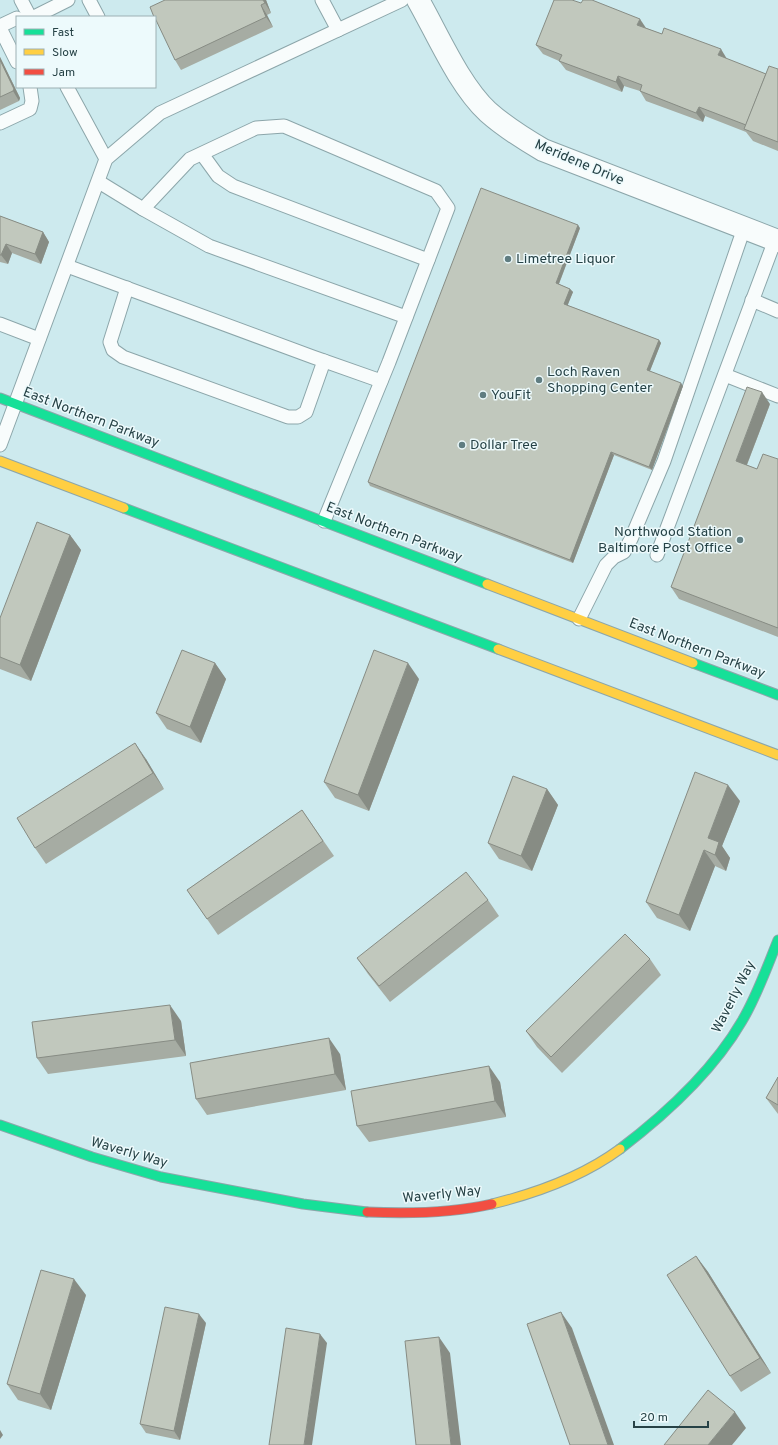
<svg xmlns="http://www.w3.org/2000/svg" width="778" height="1445" viewBox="0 0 778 1445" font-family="Overpass,sans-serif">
	<rect width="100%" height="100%" fill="#cdeaee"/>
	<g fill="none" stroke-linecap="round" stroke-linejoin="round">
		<g stroke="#8ca6aa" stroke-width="15">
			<g id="lane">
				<path d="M21 0 30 17"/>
				<path d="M89 0 98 17"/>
				<path d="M322 0 338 30"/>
				<path d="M34 17 68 0"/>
				<path d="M0 26 17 18"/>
				<path d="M0 28 17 62"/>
				<path d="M67 87 106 159"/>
				<path d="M0 123 30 109 32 101 30 87"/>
				<path d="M202 154 218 176 233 186 428 260"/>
				<path d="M99 182 143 209 190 159 256 128 284 126 436 191 448 208 389 362 324 521"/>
				<path d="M143 209 209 246 406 317"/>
				<path d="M67 266 313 357 381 381"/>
				<path d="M127 288 110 342 113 350 123 357 288 417H298L306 412 324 361"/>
				<path d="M752 300 778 311"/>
				<path d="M0 324 39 339"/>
				<path d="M725 375 778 396"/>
				<path d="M0 445 106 159 160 113 402 0"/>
				<path d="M657 555 775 240"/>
				<path d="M579 619 606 565 614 557 624 552 631 539 664 461 744 228"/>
			</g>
		</g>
		<g stroke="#8ca6aa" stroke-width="24">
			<path id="street" d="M418 0C438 35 459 85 488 112 505 127 524 139 543 150L778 241"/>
		</g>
		<g stroke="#8ca6aa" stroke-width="11">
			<g id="fast">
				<path d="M0 398 487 584"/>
				<path d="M124 508 498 649"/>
				<path d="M693 663 778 695"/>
				<path d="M0 1125 92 1157 161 1177 303 1204 367 1212"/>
				<path d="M620 1149C666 1114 713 1071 742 1021 757 996 767 967 778 940"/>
			</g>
		</g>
		<g stroke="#8ca6aa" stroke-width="11">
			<g id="slow">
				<path d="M0 461 124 508"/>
				<path d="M487 584 693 663"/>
				<path d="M498 649 778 755"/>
				<path d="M492 1204C537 1193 582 1177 620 1149"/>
			</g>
		</g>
		<g stroke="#8ca6aa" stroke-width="11">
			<path id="jam" d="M367 1212C409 1214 452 1213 492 1204"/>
		</g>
		<use href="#lane" stroke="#f8fcfc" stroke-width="13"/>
		<use href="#street" stroke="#f8fcfc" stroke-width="22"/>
		<use href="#fast" stroke="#16e098" stroke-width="9"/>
		<use href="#slow" stroke="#ffcf43" stroke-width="9"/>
		<use href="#jam" stroke="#f24e42" stroke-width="9"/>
	</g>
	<g fill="#a6aca3">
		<path d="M165 0H266L271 13 267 15 273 27 181 70 175 60Z"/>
		<path d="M581 3 766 74 778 69V151L753 141 746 132 705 116 703 122 646 101 640 91 624 86 622 92 566 70 559 61 543 54 536 45Z"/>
		<path d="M0 57 20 98 19 101 0 110Z"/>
		<path d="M0 216 43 232 49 242 41 264 12 253 8 264 0 262Z"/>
		<path d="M580 228 559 284 570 289 573 292 567 305 659 340 661 343 650 371 683 386 652 470 614 455 573 563 370 486 368 482Z"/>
		<path d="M770 404 747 465 757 469 778 459V637L679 599 671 587Z"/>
		<path d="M70 535 81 550 31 681 0 669V618Z"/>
		<path d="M215 663 226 679 201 743 167 729 156 713Z"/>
		<path d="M419 679 369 811 335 798 324 782Z"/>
		<path d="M146 759 164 789 46 864 35 848Z"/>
		<path d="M547 789 558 805 532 871 499 859 488 843Z"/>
		<path d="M740 801 722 846 730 858 726 871 715 866 690 931 657 918 646 902Z"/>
		<path d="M302 810 334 856 218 935 187 890Z"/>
		<path d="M488 900 499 916 390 1002 368 974 357 958Z"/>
		<path d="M650 959 661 975 562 1073 537 1047 526 1031Z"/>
		<path d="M181 1021 186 1056 48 1074 37 1058Z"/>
		<path d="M340 1054 346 1090 207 1115 196 1099Z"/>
		<path d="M778 1077V1114L766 1098Z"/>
		<path d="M500 1082 506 1117 369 1142 357 1126Z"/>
		<path d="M696 1256 708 1272 771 1373 741 1392 730 1376Z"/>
		<path d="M86 1295 51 1410 18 1400 7 1384Z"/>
		<path d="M206 1323 180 1440 146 1433 140 1424Z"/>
	</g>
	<g fill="#878c84">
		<path d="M263 0H266L271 13 265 3Z"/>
		<path d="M261 5 267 15 273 27 266 17Z"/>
		<path d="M640 19 646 28 637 25Z"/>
		<path d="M721 49 727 59 718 55Z"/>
		<path d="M0 57 20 98 19 101 13 91 0 60Z"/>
		<path d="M618 76 624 86 622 92 616 82Z"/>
		<path d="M699 107 705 116 703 122 696 113Z"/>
		<path d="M578 225 580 228 558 286 556 283Z"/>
		<path d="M43 232 49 242 41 264 35 254Z"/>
		<path d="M6 244 12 253 8 264 1 255Z"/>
		<path d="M570 289 573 292 567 307 564 304Z"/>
		<path d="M659 340 661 343 649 373 647 370Z"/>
		<path d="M681 383 683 386 652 470 649 467Z"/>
		<path d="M762 392 770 404 744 472 736 461Z"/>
		<path d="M611 452 614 455 573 563 570 560Z"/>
		<path d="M70 535 81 550 31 681 20 665Z"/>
		<path d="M215 663 226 679 201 743 190 727Z"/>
		<path d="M408 663 419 679 369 811 358 795Z"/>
		<path d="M135 743 146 759 164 789 153 773Z"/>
		<path d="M728 785 740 801 722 846 730 858 726 871 715 855 708 838Z"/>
		<path d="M547 789 558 805 532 871 521 856Z"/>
		<path d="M704 850 715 866 690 931 679 915Z"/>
		<path d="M170 1005 181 1021 186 1056 175 1040Z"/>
		<path d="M329 1038 340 1054 346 1090 335 1074Z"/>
		<path d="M489 1066 500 1082 506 1117 495 1101Z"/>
		<path d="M696 1256 708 1272 771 1373 760 1358Z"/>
		<path d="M74 1279 86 1295 51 1410 40 1394Z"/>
		<path d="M561 1312 572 1328 614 1445H608Z"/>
		<path d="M199 1314 206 1323 180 1440 174 1431Z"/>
		<path d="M320 1334 327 1343 312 1445H304Z"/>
		<path d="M439 1337 450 1353 461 1445H451Z"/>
		<path d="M735 1412 746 1428 732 1445H708Z"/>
		<path d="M0 1430 3 1435 0 1439Z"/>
	</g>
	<g fill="#c1c8bd" stroke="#878c84">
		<path d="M165 0H263L265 3 261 5 266 17 175 60 155 18V17H154L150 7Z"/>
		<path d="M554 0H572L581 3 583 0H592L640 19 637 25 662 34 664 28 721 49 718 55 766 74 746 125 699 107 696 113 640 91 642 85 618 76 616 82 559 61 562 55 536 45Z"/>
		<path d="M0 60 14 89 13 91 0 97Z"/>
		<path d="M769 66 778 69V142L744 129Z"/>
		<path d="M481 188 578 225 556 283 570 289 564 304 659 340 647 370 681 383 649 467 611 452 570 560 368 482Z"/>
		<path d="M0 216 43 232 35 254 6 244 1 255H0Z"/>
		<path d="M747 387 762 392 736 461 757 469 763 454 778 459V628L671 587Z"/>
		<path d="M37 522 70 535 20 665 0 657V618Z"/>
		<path d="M182 650 215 663 190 727 156 713Z"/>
		<path d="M374 650 408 663 358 795 324 782Z"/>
		<path d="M135 743 153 773 35 848 17 818Z"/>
		<path d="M695 772 728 785 708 838 719 842 715 855 704 850 679 915 646 902Z"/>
		<path d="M513 776 547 789 521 856 488 843Z"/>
		<path d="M302 810 323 841 207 919 187 890Z"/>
		<path d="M466 872 488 900 379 986 357 958Z"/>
		<path d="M625 934 650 959 551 1057 526 1031Z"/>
		<path d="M170 1005 175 1040 37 1058 32 1022Z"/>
		<path d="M329 1038 335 1074 196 1099 190 1063Z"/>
		<path d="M489 1066 495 1101 357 1126 351 1091Z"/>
		<path d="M778 1077V1105L766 1098Z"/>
		<path d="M696 1256 760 1358 730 1376 667 1275Z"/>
		<path d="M41 1270 74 1279 40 1394 7 1384Z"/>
		<path d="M165 1307 199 1314 174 1431 140 1424Z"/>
		<path d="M561 1312 608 1445H570L527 1324Z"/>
		<path d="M286 1328 320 1334 304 1445H269Z"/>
		<path d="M439 1337 451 1445H416L405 1341Z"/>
		<path d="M708 1390 735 1412 708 1445H664Z"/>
	</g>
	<g fill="#607d81" stroke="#edfafc" stroke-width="1.5">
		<circle cx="508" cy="259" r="4"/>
		<circle cx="539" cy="380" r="4"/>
		<circle cx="483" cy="395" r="4"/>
		<circle cx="462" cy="445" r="4"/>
		<circle cx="740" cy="540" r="4"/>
	</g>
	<g text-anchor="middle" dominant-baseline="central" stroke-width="3" stroke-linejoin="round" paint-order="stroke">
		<g font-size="14" fill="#264246" stroke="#edfafc">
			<text transform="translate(579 163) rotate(23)">Meridene Drive</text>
			<text transform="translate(91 418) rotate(21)">East Northern Parkway</text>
			<text transform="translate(394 533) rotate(21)">East Northern Parkway</text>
			<text transform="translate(697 649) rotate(21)">East Northern Parkway</text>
			<text transform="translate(734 997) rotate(-63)">Waverly Way</text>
			<text transform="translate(129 1153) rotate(16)">Waverly Way</text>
			<text transform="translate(442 1195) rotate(-6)">Waverly Way</text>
		</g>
		<g font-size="14" fill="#264246" stroke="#edfafc" text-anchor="start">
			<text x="516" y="259">Limetree Liquor</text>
			<text x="547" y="372">Loch Raven<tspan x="547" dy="16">Shopping Center</tspan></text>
			<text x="491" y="395">YouFit</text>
			<text x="470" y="445">Dollar Tree</text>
			<text x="732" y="532" text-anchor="end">Northwood Station<tspan x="732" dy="16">Baltimore Post Office</tspan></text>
		</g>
	</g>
	<rect x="16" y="16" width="140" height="72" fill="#edfafc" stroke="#9db0b3"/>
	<rect x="24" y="29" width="20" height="6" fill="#16e098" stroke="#9db0b3"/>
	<text x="52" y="36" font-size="12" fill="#264246">Fast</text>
	<rect x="24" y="49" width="20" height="6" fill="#ffcf43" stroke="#9db0b3"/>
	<text x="52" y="56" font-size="12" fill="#264246">Slow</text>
	<rect x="24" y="69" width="20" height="6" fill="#f24e42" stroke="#9db0b3"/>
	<text x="52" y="76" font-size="12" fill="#264246">Jam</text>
	<path d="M634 1421v6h74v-6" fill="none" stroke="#264246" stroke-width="2"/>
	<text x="640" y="1421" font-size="12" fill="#264246" stroke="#edfafc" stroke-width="3" paint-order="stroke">20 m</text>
</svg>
